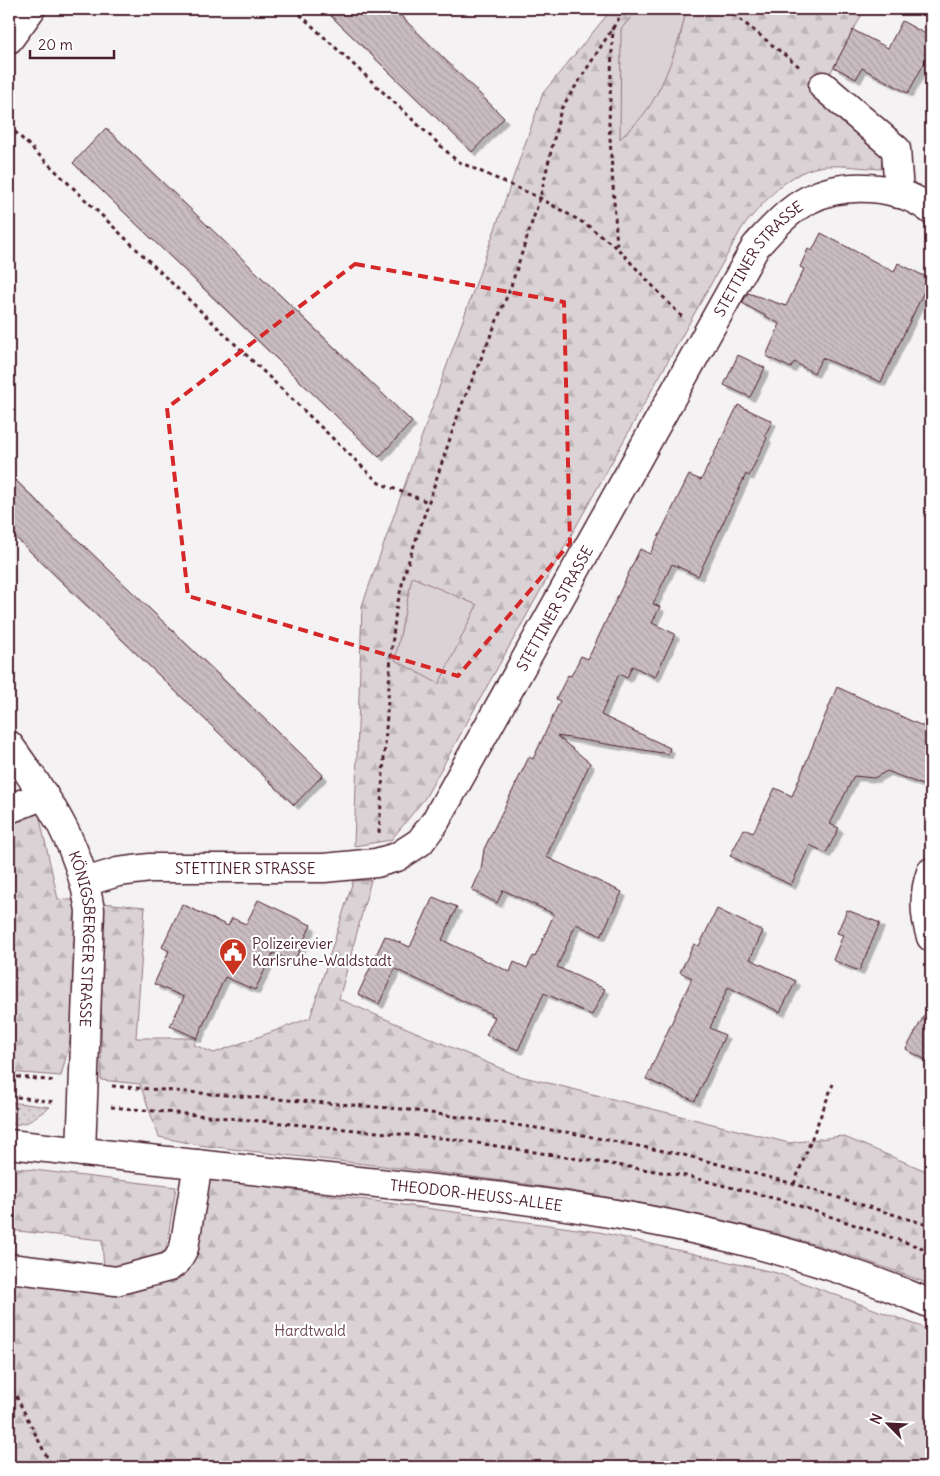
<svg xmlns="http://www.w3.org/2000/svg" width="940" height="1476" viewBox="0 0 940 1476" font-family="Delius,sans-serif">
	<defs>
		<pattern id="grass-dots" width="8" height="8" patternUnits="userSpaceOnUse" patternTransform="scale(1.25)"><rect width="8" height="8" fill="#dbd2d5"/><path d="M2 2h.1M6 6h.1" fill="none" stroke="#bdb4b7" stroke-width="1.8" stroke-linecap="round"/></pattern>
		<pattern id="forest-firs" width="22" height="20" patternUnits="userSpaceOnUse" patternTransform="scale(1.25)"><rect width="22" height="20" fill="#dbd2d5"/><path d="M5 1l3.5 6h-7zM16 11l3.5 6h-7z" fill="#bdb4b7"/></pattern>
		<pattern id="building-back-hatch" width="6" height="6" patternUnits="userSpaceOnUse" patternTransform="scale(1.25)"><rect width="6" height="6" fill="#cabdc1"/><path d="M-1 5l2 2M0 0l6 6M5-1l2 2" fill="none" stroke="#afa2a6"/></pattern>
		<filter id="shadow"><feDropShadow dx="4.5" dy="4.5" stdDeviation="0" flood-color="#0004"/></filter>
	</defs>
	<rect width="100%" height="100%" fill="#f4f2f2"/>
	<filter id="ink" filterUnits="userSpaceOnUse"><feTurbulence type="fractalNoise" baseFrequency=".02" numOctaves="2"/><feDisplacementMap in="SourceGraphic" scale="10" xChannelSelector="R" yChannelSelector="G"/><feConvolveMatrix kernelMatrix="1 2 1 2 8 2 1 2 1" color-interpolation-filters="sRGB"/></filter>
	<g filter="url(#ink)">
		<path fill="url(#grass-dots)" stroke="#927880" d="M9 1102 50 1107 28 1122 9 1126Z"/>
		<g fill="url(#forest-firs)" stroke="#927880">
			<path d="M612 9H638L621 29 680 40 685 9H865L819 94 883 148 881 169C863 168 844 165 826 166 789 169 764 202 742 228L425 798 391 840 354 846 362 606 543 93Z"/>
			<path d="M38 810 58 899 145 907 136 1038H197L194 1045 214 1053 310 1018 353 881 371 880 339 999 516 1075 789 1143 842 1136 931 1173V1285C699 1191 446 1175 199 1145L159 1137 140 1084 101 1080 102 908 79 905 70 1041 61 1076 9 1072V821Z"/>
			<path d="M9 1167 176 1187 166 1250 143 1264 104 1271 102 1240 9 1230Z"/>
			<path d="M207 1178 599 1232 777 1273 922 1327 931 1332V1467H9V1276L152 1282Z"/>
		</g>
		<g fill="#dbd2d5" stroke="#927880">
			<path d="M638 9H685L686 11C680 41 663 90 644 114 637 123 628 131 620 139L621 29Z"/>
			<path d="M412 577 477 605 439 684 395 660Z"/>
		</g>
		<g fill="url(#building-back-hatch)" stroke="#4a1f2b" filter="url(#shadow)">
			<path d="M324 9H394L504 118 472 152Z"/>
			<path d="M902 21 931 37V51L908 93 862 68 856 79 834 67 853 30 888 48Z"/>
			<path d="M106 128 412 422 379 457 73 163Z"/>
			<path d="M821 233 894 272 898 263 930 279 881 382 822 358 814 373 794 362 791 368 766 356 780 324 742 303 748 293 786 306 804 269 800 267 808 249 812 251Z"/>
			<path d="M738 355 765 368 750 397 724 385Z"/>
			<path d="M738 405 772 421 765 436 767 438 749 476 746 474 698 576 672 564 653 604 660 607 652 623 675 634 655 677 632 666 627 678 619 674 601 715 670 748 668 754 557 736 590 763 546 857 622 892 601 936 576 924 557 967 605 989 592 1015 544 993 518 1050 486 1035 495 1017 490 1015 491 1014 395 969 379 1004 358 994 385 936 410 947 433 897 457 907 442 940 510 972 514 962 527 968 533 956 535 957 554 914 503 890 497 903 472 890 481 870 484 849 529 757 533 759 560 701 556 699 568 675 571 676 581 656 588 659 640 549 650 554 689 475 701 480Z"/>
			<path d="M9 474 323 775 294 805 9 531Z"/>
			<path d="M837 687 931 730V771L925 786 887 771 874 778 854 776 830 824 839 828 826 853 810 845 791 885 730 856 744 829 753 833 775 788 792 796Z"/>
			<path d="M258 900 311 925 294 962 273 953 255 990 225 977 197 1038 170 1026 184 997 154 984 169 951 162 947 182 904 228 926 232 918 246 924Z"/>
			<path d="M717 909 763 931 750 959 796 981 780 1012 728 987 710 1028 725 1035 695 1101 646 1079 692 978 680 972 694 944 699 946Z"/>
			<path d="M847 910 880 923 859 971 833 960 843 935 837 933Z"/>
			<path d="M931 1003V1063L906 1049Z"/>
		</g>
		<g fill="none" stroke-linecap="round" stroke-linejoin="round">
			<g stroke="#4a1f2b" stroke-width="31">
				<g id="minor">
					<path d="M9 39 31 9"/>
					<path d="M823 86 896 149 899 194"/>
					<path id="s1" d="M9 745C48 800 79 841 90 910L81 1152"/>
					<path d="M9 809 44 795"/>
					<path d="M931 872C923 894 924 915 931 937"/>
					<path id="s2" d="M85 882 118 872 150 868H324L376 863 397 857 420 842 435 822 756 246C771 230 787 211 808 200 844 181 898 184 931 210"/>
					<path d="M9 1268 116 1281 169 1267 177 1261 184 1248 198 1164"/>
				</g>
			</g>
			<g stroke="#4a1f2b" stroke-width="31">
				<g id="major">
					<path id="s3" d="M9 1144C118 1155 228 1168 338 1179 540 1199 742 1222 931 1304"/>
				</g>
			</g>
			<g stroke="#4a1f2b" stroke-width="3" stroke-dasharray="4 4" stroke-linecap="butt">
				<path d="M294 9 457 161 540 198 587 225 617 248 684 319"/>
				<path d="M727 9 801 68"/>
				<path d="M613 26 609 123 617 247"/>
				<path d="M9 126 379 483 428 502"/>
				<path d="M379 833 391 655 396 610 405 572 460 409 510 289 540 198 561 109 625 9"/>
				<path d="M9 1076 56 1081"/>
				<path d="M112 1086 402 1109 572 1133 684 1155 794 1184 931 1226"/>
				<path d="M9 1096 55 1102"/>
				<path d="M111 1107 452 1139 686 1176 785 1201 931 1251"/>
				<path d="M794 1184 833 1084"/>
				<path d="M9 1382 52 1467"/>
			</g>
			<use href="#minor" stroke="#fff" stroke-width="28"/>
			<use href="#major" stroke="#fff" stroke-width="28"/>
		</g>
	</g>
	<path fill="none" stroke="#d62828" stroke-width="4" stroke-dasharray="10 6" stroke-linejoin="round" d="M355 264 564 302 570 543 458 676 188 596 167 408Z"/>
	<defs>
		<g id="civic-pin" transform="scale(1.4375)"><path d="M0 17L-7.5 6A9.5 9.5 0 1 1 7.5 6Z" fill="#c8321e" stroke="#fff"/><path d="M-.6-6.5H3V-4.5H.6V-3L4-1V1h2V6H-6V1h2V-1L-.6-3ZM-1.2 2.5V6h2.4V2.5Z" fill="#fff"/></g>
	</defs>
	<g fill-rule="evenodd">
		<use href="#civic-pin" x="233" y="952"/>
	</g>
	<g text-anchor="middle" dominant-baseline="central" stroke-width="4.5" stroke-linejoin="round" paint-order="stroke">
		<g font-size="15" fill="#4a1f2b" stroke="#fff">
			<text stroke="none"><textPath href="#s2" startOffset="1018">STETTINER STRASSE</textPath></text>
			<text stroke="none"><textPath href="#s2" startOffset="612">STETTINER STRASSE</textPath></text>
			<text stroke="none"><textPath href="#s2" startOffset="162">STETTINER STRASSE</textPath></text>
			<text stroke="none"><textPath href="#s1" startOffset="214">KÖNIGSBERGER STRASSE</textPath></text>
			<text stroke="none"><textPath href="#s3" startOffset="470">THEODOR-HEUSS-ALLEE</textPath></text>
		</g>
		<g font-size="15" fill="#4a1f2b" stroke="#fff" text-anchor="start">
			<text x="252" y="943">Polizeirevier<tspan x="252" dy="17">Karlsruhe-Waldstadt</tspan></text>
		</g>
		<g font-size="15" fill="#6e4c56" stroke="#fff">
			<text x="310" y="1330">Hardtwald</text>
		</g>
	</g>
	<rect width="940" height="1476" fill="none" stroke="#fff" stroke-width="30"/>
	<rect x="15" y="15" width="910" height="1446" fill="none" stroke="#4a1f2b" stroke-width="2" filter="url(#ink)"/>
	<g transform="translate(888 1424) rotate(294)" stroke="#ffffff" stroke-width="4" paint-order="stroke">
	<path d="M0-4L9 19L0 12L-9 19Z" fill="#4a1f2b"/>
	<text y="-8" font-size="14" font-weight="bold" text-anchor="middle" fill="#4a1f2b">N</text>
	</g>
	<path d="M30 50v8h84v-8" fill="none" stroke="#4a1f2b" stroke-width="2.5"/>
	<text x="38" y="50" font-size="15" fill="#4a1f2b" stroke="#ffffff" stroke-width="4" paint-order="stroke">20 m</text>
</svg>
